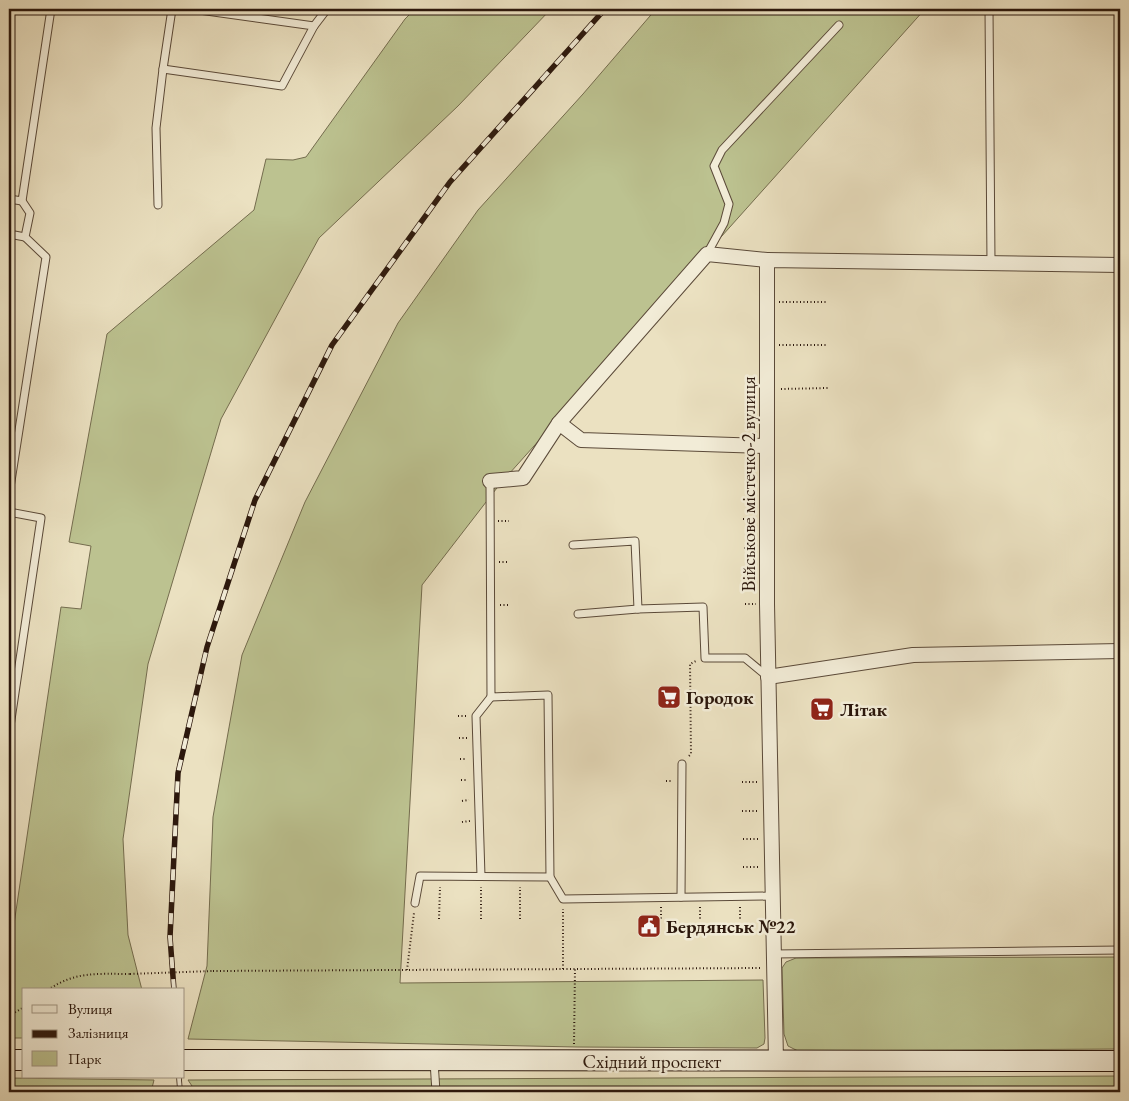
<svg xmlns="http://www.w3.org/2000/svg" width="1129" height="1101" viewBox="0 0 1129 1101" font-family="'EB Garamond',serif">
	<rect width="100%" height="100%" fill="#ebe1c1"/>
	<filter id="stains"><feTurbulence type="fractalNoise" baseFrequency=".004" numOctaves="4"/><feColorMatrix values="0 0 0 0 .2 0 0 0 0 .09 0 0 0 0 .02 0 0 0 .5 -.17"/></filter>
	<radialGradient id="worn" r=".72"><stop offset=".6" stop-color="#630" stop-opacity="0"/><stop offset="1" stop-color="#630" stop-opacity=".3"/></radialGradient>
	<g fill="#bcc290" stroke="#746c4e">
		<path d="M415 9H551L458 106 319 238 221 419 148 664 123 839 128 935 142 990H24V1038H9V958L61 607 81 609 91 546 69 542 107 334 254 210 266 159 293 160 306 157 405 19Z"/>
		<path d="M656 9H925L500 484 422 585 400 983 763 980 765 1038 764 1044 757 1048 577 1047 188 1039 207 966 213 817 242 655 305 502 398 323 478 210 583 94Z"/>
		<path d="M1120 957V1049L798 1051 788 1046 784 1034 782 968 786 962 796 958Z"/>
		<path d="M1120 1076V1092H196L188 1080Z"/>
		<path d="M9 1078 154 1080 151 1092H9Z"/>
	</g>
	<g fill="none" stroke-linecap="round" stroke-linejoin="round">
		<g stroke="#5b4a39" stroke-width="9">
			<g id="lane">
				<path d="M192 9 314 26"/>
				<path d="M989 9 991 262"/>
				<path d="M163 69 282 86 314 26 327 9"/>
				<path d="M9 199 22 201 51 9"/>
				<path d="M158 205 156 128 163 69 172 9"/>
				<path d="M9 234 25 237"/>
				<path d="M707 254 724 223 729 204 714 166 722 150 839 25"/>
				<path d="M490 481 491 697 548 695 550 877 563 899 772 896"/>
				<path d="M9 494 46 257 25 237 30 213 22 201"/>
				<path d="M9 512 41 518 9 733"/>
				<path d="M573 545 635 541 638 609 703 607 705 658H745L768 677"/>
				<path d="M578 614 638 609"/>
				<path d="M481 876 476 716 491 697"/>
				<path d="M681 897 682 764"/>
				<path d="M415 903 420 876 550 877"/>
				<path d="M773 954 1120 950"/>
				<path d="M434 1061 436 1092"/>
			</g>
		</g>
		<g stroke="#5b4a39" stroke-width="16">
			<g id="street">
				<path d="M766 446 581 440 559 423 707 254 767 260"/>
				<path d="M490 481 523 478 559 423"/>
				<path d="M768 677 913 655 1120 651"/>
				<path d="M776 1061 767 604V260L1120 265"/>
			</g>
		</g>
		<g stroke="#2b170c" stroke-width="22">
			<g id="secondary">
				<path d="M9 1060H24"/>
				<path d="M184 1060 1120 1061"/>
			</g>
		</g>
		<g stroke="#2b170c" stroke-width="2" stroke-dasharray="1 2.5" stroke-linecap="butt">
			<path d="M779 302H827"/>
			<path d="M779 345H827"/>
			<path d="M781 389 828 388"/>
			<path d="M743 519H753"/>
			<path d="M498 521H509"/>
			<path d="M744 548H754"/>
			<path d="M499 562H509"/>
			<path d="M745 574H755"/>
			<path d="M745 604H756"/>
			<path d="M500 605H510"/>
			<path d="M458 716H466"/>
			<path d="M459 738H467"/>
			<path d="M689 756 691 754 690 664 696 661"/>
			<path d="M460 759H467"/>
			<path d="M461 780H468"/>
			<path d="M666 781H673"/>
			<path d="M742 782H757"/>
			<path d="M462 801 469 800"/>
			<path d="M742 811H758"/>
			<path d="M462 822 470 821"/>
			<path d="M743 839H758"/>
			<path d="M743 867H758"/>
			<path d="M661 907V920"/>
			<path d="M700 907V919"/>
			<path d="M740 907V919"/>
			<path d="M439 919 440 887"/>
			<path d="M481 919V887"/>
			<path d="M520 919V887"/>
			<path d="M563 969V909"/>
			<path d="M407 970 414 913"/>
			<path d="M213 971 761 968"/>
			<path d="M48 990C75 971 98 974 130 974"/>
			<path d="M9 1016 24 1007"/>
			<path d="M574 1044 575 969"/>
		</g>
		<use href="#lane" stroke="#f2ecd7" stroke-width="7"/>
		<use href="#street" stroke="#f2ecd7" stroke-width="14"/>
		<use href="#secondary" stroke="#f2ecd7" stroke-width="20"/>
		<g stroke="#2b170c" stroke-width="5.5">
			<g id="rail">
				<path d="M174 990 170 937 178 773 207 647 255 500 332 345 450 182 605 9"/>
				<path d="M179 1077 180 1092"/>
			</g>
		</g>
		<use href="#rail" stroke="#f2ecd7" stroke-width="4" stroke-dasharray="11" stroke-linecap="butt"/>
		<path stroke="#2b170c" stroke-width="2" stroke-dasharray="1 2.5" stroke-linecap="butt" d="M130 974 213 971"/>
	</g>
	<defs>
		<g id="supermarket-square" transform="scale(1.25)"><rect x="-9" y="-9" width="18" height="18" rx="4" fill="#8f2418" stroke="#f2ecd7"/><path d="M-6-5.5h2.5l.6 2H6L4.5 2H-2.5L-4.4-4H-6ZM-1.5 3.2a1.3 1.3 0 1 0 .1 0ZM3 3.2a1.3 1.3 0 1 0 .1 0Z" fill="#fff"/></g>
		<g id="civic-square" transform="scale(1.25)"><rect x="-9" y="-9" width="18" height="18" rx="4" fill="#8f2418" stroke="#f2ecd7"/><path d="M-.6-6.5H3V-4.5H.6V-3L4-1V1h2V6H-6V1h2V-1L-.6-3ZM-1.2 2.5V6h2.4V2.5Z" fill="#fff"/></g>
	</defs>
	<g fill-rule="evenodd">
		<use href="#supermarket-square" x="669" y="697"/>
		<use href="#supermarket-square" x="822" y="709"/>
		<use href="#civic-square" x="649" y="926"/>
	</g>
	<g text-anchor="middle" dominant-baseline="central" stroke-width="5" stroke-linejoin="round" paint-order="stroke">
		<g font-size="19" fill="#2b170c" stroke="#f2ecd7">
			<text transform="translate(748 484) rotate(-90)">Військове містечко-2 вулиця</text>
			<text x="652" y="1061">Східний проспект</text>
		</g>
		<g font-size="19" font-weight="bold" fill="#2b170c" stroke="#f2ecd7" text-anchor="start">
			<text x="686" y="697">Городок</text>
			<text x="840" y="709">Літак</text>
			<text x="666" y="926">Бердянськ №22</text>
		</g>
	</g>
	<rect width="1129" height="1101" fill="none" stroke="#ebe1c1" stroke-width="30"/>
	<rect x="10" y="10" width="1109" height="1081" fill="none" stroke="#2b170c" stroke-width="2.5"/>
	<rect x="15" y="15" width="1099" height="1071" fill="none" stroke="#2b170c"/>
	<rect x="22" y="988" width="162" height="90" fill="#f2ecd7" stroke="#a29786"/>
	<rect x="32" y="1005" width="25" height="8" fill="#f2ecd7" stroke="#a29786"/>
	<text x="68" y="1014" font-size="15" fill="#2b170c">Вулиця</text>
	<rect x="32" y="1030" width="25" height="8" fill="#2b170c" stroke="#a29786"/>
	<text x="68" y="1038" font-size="15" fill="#2b170c">Залізниця</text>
	<rect x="32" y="1051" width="25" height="15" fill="#bcc290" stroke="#a29786"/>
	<text x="68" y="1064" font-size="15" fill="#2b170c">Парк</text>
	<rect width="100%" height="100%" filter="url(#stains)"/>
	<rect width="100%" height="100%" fill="url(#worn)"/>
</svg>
